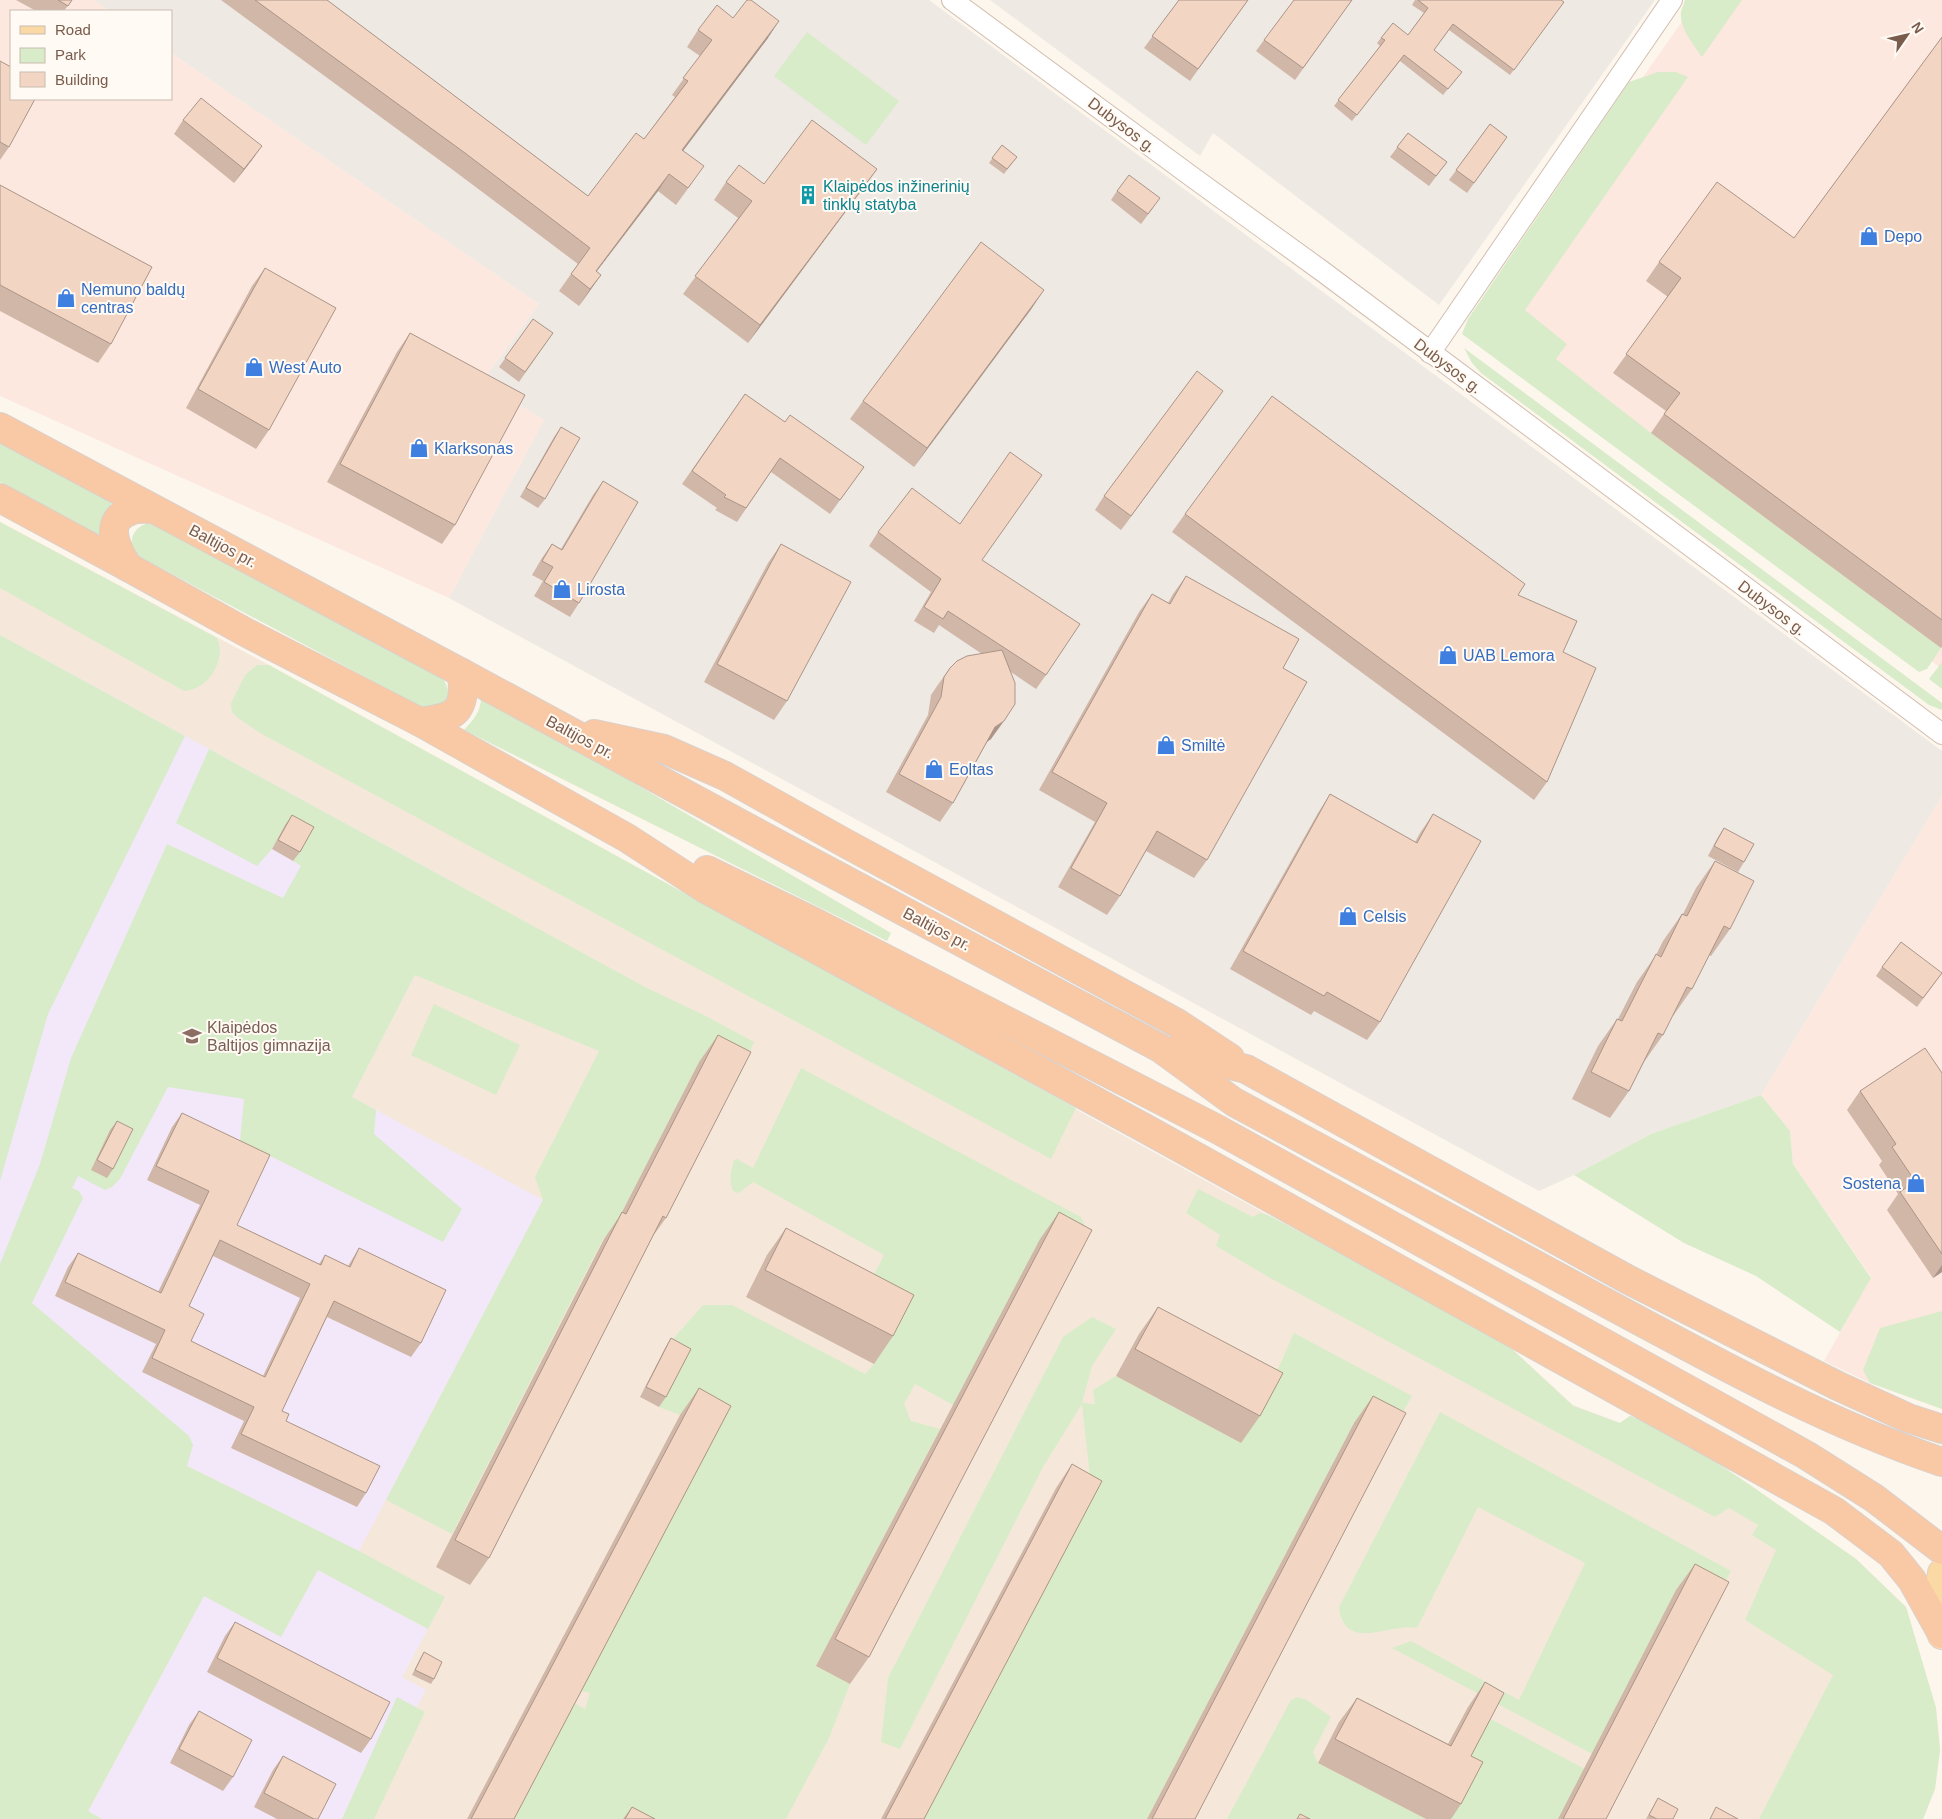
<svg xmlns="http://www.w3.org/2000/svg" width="1942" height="1819" viewBox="0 0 1942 1819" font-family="Helvetica,sans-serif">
	<rect width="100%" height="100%" fill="#fdf6ec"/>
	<path fill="#f5e8da" d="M0 522 269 665 1268 1215 1499 1337 1573 1405 1620 1423 1630 1416 1671 1432 1750 1485 1856 1559 1906 1607 1936 1708 1940 1750 1935 1789 1923 1819H0Z"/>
	<g fill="#fde8e0">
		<path d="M0 0H94L110 11H11V99H171V53L539 304 481 383 544 420 449 598 0 396Z"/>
		<path d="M1697 0H1942V669L1472 321Z"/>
		<path d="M1942 796V1409L1870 1383 1824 1361 1871 1277 1793 1164 1790 1131 1761 1095Z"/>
	</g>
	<g fill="#efe9e4">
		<path d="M94 0H929L1942 751V796L1761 1095 1651 1134 1574 1175 1539 1191 449 598 544 420 481 383 539 304 171 53V11H110Z"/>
		<path d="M990 0H1655L1439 305 1213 133 1200 156Z"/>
	</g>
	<g fill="#f3e8fa">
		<path d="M0 635 453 882 415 975 352 1097 543 1200 359 1551 109 1427 0 1388Z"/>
		<path d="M318 1570 428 1629 402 1677 426 1690 356 1819H102L88 1812 204 1596 281 1637Z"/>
	</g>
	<g fill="#d8ecc9">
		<path d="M1685 0H1742L1702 57C1694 45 1679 28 1681 12 1682 8 1684 4 1685 0Z"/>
		<path d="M807 32 899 101 866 145 774 76Z"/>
		<path d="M1658 72H1676L1688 77 1525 310 1567 344 1556 359 1651 433 1941 648 1927 669 1919 672 1462 334 1468 319 1629 82Z"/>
		<path d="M1464 348 1942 703V710L1929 705 1481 373 1472 363Z"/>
		<path d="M0 440 112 502 105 518 101 534 99 535 0 482Z"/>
		<path d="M0 522 217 638C227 660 208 690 184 691L0 588Z"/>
		<path d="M149 523 156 524 440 675C447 683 453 697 442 704 438 707 431 708 427 710L138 556C126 543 132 527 149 523Z"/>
		<path d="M0 635 185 736 48 1014 0 1181Z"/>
		<path d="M1942 662V689L1929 679Z"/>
		<path d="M257 665H269L1076 1108 1051 1159 260 733 238 718 232 712 231 703 245 675Z"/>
		<path d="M481 698 632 782 891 933 887 941 464 730C473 720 481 712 481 698Z"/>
		<path d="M209 749 647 988 706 1016 754 1042 737 1082 699 1062 614 1228 603 1239 452 1534 386 1500 543 1200 535 1177 599 1051 415 975 352 1097 376 1110 374 1134 462 1209 443 1242 240 1141 244 1099 168 1087 120 1179 112 1187 105 1190 78 1176 72 1188 79 1191 83 1198 32 1303 189 1436 193 1445 187 1466 359 1551 445 1597 428 1629 318 1570 281 1637 204 1596 88 1811 102 1819H0V1264L40 1164 71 1058 167 844 283 898 301 866 293 861 307 837 285 825 272 849 257 866 176 823Z"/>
		<path d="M434 1004 520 1045 496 1095 411 1055Z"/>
		<path d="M801 1068 1081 1217 1085 1226 1084 1234 953 1405 915 1384 904 1404 911 1421 940 1429 816 1666 850 1684 829 1738 786 1819H509L571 1701 585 1709 590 1693 576 1690 680 1415 659 1407 684 1358 665 1348 703 1305H732L865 1374 874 1364 859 1303 884 1255 753 1182 739 1193 733 1191C728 1180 731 1171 734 1160L737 1159 753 1168Z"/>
		<path d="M1761 1095 1790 1131 1793 1164 1871 1278 1840 1332 1756 1276 1684 1243 1574 1175 1651 1134Z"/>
		<path d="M1198 1189 1253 1217 1260 1213 1268 1215 1499 1337 1573 1406 1620 1423 1630 1416 1671 1432 1750 1485 1856 1559 1906 1607 1936 1708 1940 1750 1935 1789 1923 1819H1759L1833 1675 1745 1620 1776 1550 1752 1535 1758 1525 1729 1508 1715 1517 1272 1279 1216 1246 1220 1235 1186 1213Z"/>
		<path d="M1942 1311V1409L1870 1383 1863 1370 1880 1328Z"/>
		<path d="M1092 1317 1116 1329 1092 1366 1082 1403 1095 1404 1093 1390 1116 1376 1241 1443 1264 1400 1294 1333 1412 1396 1387 1440 1354 1423 1147 1819H920L1091 1486 1082 1404 1043 1467 900 1749 881 1742 888 1678 1063 1337Z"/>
		<path d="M1440 1412 1731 1571 1711 1608 1676 1591 1592 1754 1392 1648 1411 1641 1519 1700 1585 1563 1478 1507 1417 1628C1391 1622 1344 1654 1339 1607Z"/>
		<path d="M397 1697 425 1712 374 1819H342Z"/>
		<path d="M1298 1697 1307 1700 1331 1717 1313 1752 1318 1763 1426 1819H1227L1291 1700Z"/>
		<path d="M1487 1717 1585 1769 1559 1819H1449L1443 1753Z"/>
	</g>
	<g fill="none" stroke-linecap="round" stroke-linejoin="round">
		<g stroke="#d1beb0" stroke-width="22">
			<g id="minor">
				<path d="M952 0 1195 179 1322 271 1942 734"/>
				<path d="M1430 353 1672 0"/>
			</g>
		</g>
		<g stroke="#dad1cd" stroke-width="30">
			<path id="primary" d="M1942 1573 1939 1590 1942 1635"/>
		</g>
		<g stroke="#dad1cd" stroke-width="30">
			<g id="trunk">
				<path d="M0 427 462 673 774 842 1160 1048 1234 1102C1359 1170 1484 1238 1610 1305 1718 1363 1826 1423 1942 1462"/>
				<path d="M0 498 128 567 247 633 420 722 627 838 704 888 1148 1130 1834 1511 1891 1554 1912 1580 1942 1634"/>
				<path d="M128 567C117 550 102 521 130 511 137 508 146 509 153 509"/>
				<path d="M420 722C456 717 466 713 462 673"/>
				<path d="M594 734 664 749 725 776 845 843 1177 1023 1230 1058"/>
				<path d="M707 870 814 922 1217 1129 1806 1455 1874 1498 1942 1550"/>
				<path d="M1174 1051 1246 1069 1627 1279 1838 1386 1908 1418 1942 1429"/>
			</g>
		</g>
		<use href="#minor" stroke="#fff" stroke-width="20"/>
		<use href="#primary" stroke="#fbd9a5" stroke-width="28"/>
		<use href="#trunk" stroke="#f9c8a4" stroke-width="28"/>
	</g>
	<g fill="#d1b7a8" fill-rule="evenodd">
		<path d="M16 0H72L64 11H36Z"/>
		<path d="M221 0H327L588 196 644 139 675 97 672 95 700 56 687 47 698 30 733 18 768 38 683 150 692 183 676 205 658 191 596 272 601 275 579 306 559 291 578 264 453 170Z"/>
		<path d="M1179 0H1248L1190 81 1144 48Z"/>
		<path d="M1352 0 1295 80 1256 51 1264 40Z"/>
		<path d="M1415 0H1561L1564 2 1510 75 1449 30 1434 50 1462 72 1443 95 1400 61 1352 121 1334 106 1380 46 1377 43 1381 38 1408 35 1424 13 1412 5Z"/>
		<path d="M1942 37V647L1941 648 1651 433 1666 411 1613 373 1668 297 1646 281 1659 262 1794 238Z"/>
		<path d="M0 61 9 147 0 160Z"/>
		<path d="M183 120 252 160 234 183 174 134Z"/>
		<path d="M1490 124 1507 137 1467 193 1449 180Z"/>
		<path d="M1408 133 1447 162 1429 186 1390 157Z"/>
		<path d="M1002 145 1017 157 1004 174 989 163Z"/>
		<path d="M877 169 864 187 748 343 683 294 738 218 714 200 726 182 764 184Z"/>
		<path d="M0 185 111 344 98 363 0 311Z"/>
		<path d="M1117 191 1153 208 1141 224 1111 200Z"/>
		<path d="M265 268 269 430 256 449 186 408 252 286Z"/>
		<path d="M1032 308 914 467 850 419 863 401Z"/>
		<path d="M533 319 553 333 519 382 499 367Z"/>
		<path d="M410 333 455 525 442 544 327 482 397 352Z"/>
		<path d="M745 394 785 422 864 467 830 514 771 472 737 522 715 510 717 508 682 484Z"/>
		<path d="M1213 405 1121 530 1095 510 1104 496Z"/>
		<path d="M561 427 545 499 538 508 520 497 554 437Z"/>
		<path d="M603 481 579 603 570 617 534 596 543 581 532 575 542 558 552 544 561 549 593 495Z"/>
		<path d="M1185 514 1518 595 1563 652 1547 782 1534 800 1172 532Z"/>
		<path d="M878 532 982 560 1046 675 1036 689 1011 672 991 739 987 742 953 803 940 822 886 792 928 715 931 695 937 686 950 668 982 654 939 625 934 633 914 621 931 592 869 546Z"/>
		<path d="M781 544 787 701 774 720 704 682 768 563Z"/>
		<path d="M1186 576 1283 668 1207 860 1194 878 1146 851 1120 896 1107 915 1058 887 1095 822 1039 790 1139 612 1152 594 1168 603 1173 594Z"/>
		<path d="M1330 794 1415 842 1420 833 1433 814 1380 1022 1367 1040 1314 1011 1311 1015 1230 969 1318 813Z"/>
		<path d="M292 815 300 852 293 861 272 849 285 825Z"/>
		<path d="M1724 828 1744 862 1738 872 1708 856 1718 837Z"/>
		<path d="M1715 861 1730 929 1711 956 1709 955 1692 989 1673 1016H1672L1663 1035 1644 1062 1629 1091 1610 1118 1572 1099 1598 1046 1617 1019H1618L1637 982 1656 955 1663 941 1682 914H1683L1696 888Z"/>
		<path d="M1882 967 1942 973 1917 1007 1876 976Z"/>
		<path d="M718 1035 666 1218 653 1236 489 1558 470 1585 436 1567 604 1239 621 1214 699 1062Z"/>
		<path d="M1942 1073V1272L1933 1278 1887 1210 1898 1194 1879 1165 1882 1161 1847 1110 1860 1091Z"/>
		<path d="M182 1113 237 1225 319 1264 325 1255 348 1266 359 1248 421 1343 411 1357 327 1317 282 1411 286 1421 366 1493 357 1507 231 1448 244 1421 142 1372 156 1344 55 1296 68 1267 78 1253 158 1292 200 1205 147 1180 172 1127ZM213 1256 300 1298 263 1376 191 1341 189 1306Z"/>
		<path d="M117 1121 113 1169 107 1178 91 1170 110 1130Z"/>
		<path d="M1059 1212 869 1657 850 1684 816 1666 1040 1239Z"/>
		<path d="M786 1228 893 1336 874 1364 746 1297 767 1255Z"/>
		<path d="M1158 1307 1260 1416 1241 1443 1116 1376 1139 1334Z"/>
		<path d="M671 1338 666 1397 659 1407 640 1397 665 1348Z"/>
		<path d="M699 1388 514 1819H467L680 1415Z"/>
		<path d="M1373 1396 1195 1819H1147L1354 1423Z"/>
		<path d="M1072 1464 924 1819H881L1056 1488Z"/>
		<path d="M1695 1564 1606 1819H1558L1676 1590Z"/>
		<path d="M235 1622 371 1739 361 1753 207 1672 225 1636Z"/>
		<path d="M424 1652 434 1679 431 1684 412 1675 421 1657Z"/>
		<path d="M1485 1682 1461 1804 1451 1819H1426L1318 1763 1339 1722 1357 1698 1448 1744 1468 1707Z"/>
		<path d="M199 1711 233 1777 223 1791 170 1763 189 1725Z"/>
		<path d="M283 1756 318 1819H277L254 1807 273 1770Z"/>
		<path d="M1658 1798 1673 1819H1646Z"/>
		<path d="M632 1807 655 1819H623Z"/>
	</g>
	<g fill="#aa9588">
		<path d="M779 21 768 38 671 167 682 150Z"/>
		<path d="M262 146 252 160 234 183 244 169Z"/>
		<path d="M877 169 864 187 748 343 760 325Z"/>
		<path d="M669 174 658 191 584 288 596 271Z"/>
		<path d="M601 275 589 292 579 306 590 289Z"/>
		<path d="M1044 290 1032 308 914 467 927 448Z"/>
		<path d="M1223 391 1213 405 1121 530 1131 516Z"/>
		<path d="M1004 721 991 739 982 745 995 727Z"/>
		<path d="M1942 1265V1272L1933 1278Z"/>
	</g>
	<g fill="#f3d5c3" stroke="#aa9588" fill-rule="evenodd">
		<path d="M58 0H72L68 6Z"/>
		<path d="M255 0H327L588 196 636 133 644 139 688 81 683 78 712 40 698 30 717 5 733 18 747 0H751L779 21 682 150 704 166 688 188 669 174 596 271 601 275 590 289 571 274 590 248 465 153Z"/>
		<path d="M1179 0H1248L1198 69 1152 36Z"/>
		<path d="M1294 0H1352L1303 68 1264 40Z"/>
		<path d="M1418 0H1561L1564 2 1514 70 1453 24 1434 50 1462 72 1448 89 1404 55 1357 115 1338 100 1385 40 1381 38 1393 23 1408 35 1428 8Z"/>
		<path d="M1942 37V620L1664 414 1680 393 1626 354 1681 278 1659 262 1717 182 1794 238Z"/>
		<path d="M0 61 11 67V99H35L9 147 0 142Z"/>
		<path d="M201 98 262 146 244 169 183 120Z"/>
		<path d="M812 120 877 169 760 325 695 276 752 201 726 182 739 165 764 184Z"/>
		<path d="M1490 124 1507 137 1474 183 1456 170Z"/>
		<path d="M1408 133 1447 162 1436 176 1397 147Z"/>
		<path d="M1002 145 1017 157 1007 169 992 158Z"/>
		<path d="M1129 175 1160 198 1148 214 1117 191Z"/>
		<path d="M0 185 152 267 111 344 0 285Z"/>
		<path d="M981 242 1044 290 927 448 863 401Z"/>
		<path d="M265 268 336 308 269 430 198 389Z"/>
		<path d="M533 319 553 333 525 372 505 358Z"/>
		<path d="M410 333 525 395 455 525 340 464Z"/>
		<path d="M1197 371 1223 391 1131 516 1104 496Z"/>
		<path d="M745 394 785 422 790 415 864 467 840 500 780 458 746 508 724 497 726 495 692 471Z"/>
		<path d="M1272 396 1525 584 1518 595 1577 621 1563 652 1596 668 1547 782 1185 514Z"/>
		<path d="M561 427 580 438 545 499 526 488Z"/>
		<path d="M1010 452 1042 475 982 560 1080 624 1046 675 948 611 943 619 924 607 941 579 878 532 912 488 960 524Z"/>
		<path d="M603 481 638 502 579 603 544 582 553 567 542 561 552 544 562 550Z"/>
		<path d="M781 544 851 582 787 701 717 664Z"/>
		<path d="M1186 576 1299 639 1283 668 1307 682 1207 860 1157 831 1120 896 1071 868 1107 803 1052 772 1152 594 1170 604Z"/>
		<path d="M1002 650 1015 683V704L1004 721 995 727 953 803 899 774 941 697 944 677 950 668 957 661 967 656Z"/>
		<path d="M1330 794 1417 843 1433 814 1481 841 1380 1022 1327 992 1324 996 1243 951Z"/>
		<path d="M292 815 314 827 300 852 278 840Z"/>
		<path d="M1724 828 1754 844 1744 862 1714 846Z"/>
		<path d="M1715 861 1754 881 1730 929 1724 926 1692 989 1687 987 1663 1035 1658 1033 1629 1091 1591 1072 1617 1019 1622 1021 1656 954 1661 957 1682 914 1687 916Z"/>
		<path d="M1901 942 1942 973 1923 998 1882 967Z"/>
		<path d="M718 1035 751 1052 666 1218 663 1216 489 1558 455 1540 622 1212 626 1214Z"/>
		<path d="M1925 1048 1942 1073V1254L1900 1192 1915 1181 1892 1147 1896 1144 1860 1091Z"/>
		<path d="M182 1113 270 1155 237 1225 321 1265 325 1255 350 1267 359 1248 446 1290 421 1343 334 1301 282 1411 289 1414 286 1421 380 1466 366 1493 241 1434 254 1407 152 1358 165 1330 65 1282 78 1253 161 1293 209 1191 156 1166ZM220 1240 310 1284 265 1377 191 1341 204 1314 189 1306Z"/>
		<path d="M117 1121 133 1129 113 1169 97 1160Z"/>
		<path d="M1059 1212 1092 1230 869 1657 835 1639Z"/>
		<path d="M786 1228 914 1295 893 1336 765 1270Z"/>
		<path d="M1158 1307 1283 1373 1260 1416 1135 1349Z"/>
		<path d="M671 1338 691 1349 666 1397 646 1387Z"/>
		<path d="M699 1388 731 1406 514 1819H471Z"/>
		<path d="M1373 1396 1406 1413 1195 1819H1152Z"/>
		<path d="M1072 1464 1102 1481 924 1819H885Z"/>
		<path d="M1695 1564 1729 1582 1606 1819H1563Z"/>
		<path d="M235 1622 390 1702 371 1739 217 1658Z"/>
		<path d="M424 1652 442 1662 434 1679 415 1670Z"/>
		<path d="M1485 1682 1504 1693 1471 1756 1483 1762 1461 1804 1335 1739 1357 1698 1451 1746Z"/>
		<path d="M199 1711 252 1740 233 1777 179 1749Z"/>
		<path d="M283 1756 336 1784 318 1819H314L264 1793Z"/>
		<path d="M1658 1798 1678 1809 1673 1819H1657L1649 1815Z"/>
		<path d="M632 1807 655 1819H625Z"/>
		<path d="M1716 1807 1738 1819H1710Z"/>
		<path d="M1300 1814 1310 1819H1297Z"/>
	</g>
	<defs>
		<g id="building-bare" transform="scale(1.5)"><path d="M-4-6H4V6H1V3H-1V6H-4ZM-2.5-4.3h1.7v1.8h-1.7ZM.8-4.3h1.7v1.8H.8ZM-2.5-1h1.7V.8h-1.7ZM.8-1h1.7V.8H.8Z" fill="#0f9aa8" stroke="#fffaf3" stroke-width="2.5" paint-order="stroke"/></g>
		<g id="shop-bare" transform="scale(1.5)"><path d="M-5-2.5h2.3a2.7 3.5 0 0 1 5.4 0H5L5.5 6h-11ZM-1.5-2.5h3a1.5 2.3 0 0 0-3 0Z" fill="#3f7fe0" stroke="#fffaf3" stroke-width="2.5" paint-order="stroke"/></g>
		<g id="school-bare" transform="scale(1.5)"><path d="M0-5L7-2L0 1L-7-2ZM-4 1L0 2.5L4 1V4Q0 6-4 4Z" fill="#8d6e63" stroke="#fffaf3" stroke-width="2.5" paint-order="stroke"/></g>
	</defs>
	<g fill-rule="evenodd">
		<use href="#building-bare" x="808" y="195"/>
		<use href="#shop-bare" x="1869" y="236"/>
		<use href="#shop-bare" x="66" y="298"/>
		<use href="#shop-bare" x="254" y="367"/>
		<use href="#shop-bare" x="419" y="448"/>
		<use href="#shop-bare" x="562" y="589"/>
		<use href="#shop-bare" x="1448" y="655"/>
		<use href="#shop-bare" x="1166" y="745"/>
		<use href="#shop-bare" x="934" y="769"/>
		<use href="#shop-bare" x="1348" y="916"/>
		<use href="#school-bare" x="192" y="1036"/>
		<use href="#shop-bare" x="1916" y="1183"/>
	</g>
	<g text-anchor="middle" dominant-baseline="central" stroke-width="4" stroke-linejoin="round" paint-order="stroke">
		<g font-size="16" fill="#7a5c4d" stroke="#fffaf3">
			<text transform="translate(1122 125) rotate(37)">Dubysos g.</text>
			<text transform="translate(1448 366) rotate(37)">Dubysos g.</text>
			<text transform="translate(223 546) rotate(28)">Baltijos pr.</text>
			<text transform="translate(1772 608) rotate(37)">Dubysos g.</text>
			<text transform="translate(580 737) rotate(28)">Baltijos pr.</text>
			<text transform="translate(937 929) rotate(28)">Baltijos pr.</text>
		</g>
		<g font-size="16" fill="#0d838f" stroke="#fffaf3" text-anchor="start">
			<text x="823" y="186">Klaipėdos inžinerinių<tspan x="823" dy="18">tinklų statyba</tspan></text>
		</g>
		<g font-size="16" fill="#366cbe" stroke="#fffaf3" text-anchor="start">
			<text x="1884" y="236">Depo</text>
			<text x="81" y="289">Nemuno baldų<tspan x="81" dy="18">centras</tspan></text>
			<text x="269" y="367">West Auto</text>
			<text x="434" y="448">Klarksonas</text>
			<text x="577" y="589">Lirosta</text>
			<text x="1463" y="655">UAB Lemora</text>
			<text x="1181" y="745">Smiltė</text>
			<text x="949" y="769">Eoltas</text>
			<text x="1363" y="916">Celsis</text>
			<text x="1901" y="1183" text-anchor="end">Sostena</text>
		</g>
		<g font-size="16" fill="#785e54" stroke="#fffaf3" text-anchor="start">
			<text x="207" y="1027">Klaipėdos<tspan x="207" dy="18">Baltijos gimnazija</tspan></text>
		</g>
	</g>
	<rect x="10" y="10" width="162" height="90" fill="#fffaf3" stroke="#cabbb1"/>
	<rect x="20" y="26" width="25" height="8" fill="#fbd9a5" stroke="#cabbb1"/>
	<text x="55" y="35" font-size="15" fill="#7a5c4d">Road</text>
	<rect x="20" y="48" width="25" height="15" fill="#d8ecc9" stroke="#cabbb1"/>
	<text x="55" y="60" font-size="15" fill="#7a5c4d">Park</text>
	<rect x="20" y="72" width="25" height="15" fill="#f3d5c3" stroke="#cabbb1"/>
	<text x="55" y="85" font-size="15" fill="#7a5c4d">Building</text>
	<g transform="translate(1907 35) rotate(56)" stroke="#fffaf3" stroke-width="4" paint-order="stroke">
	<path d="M0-4L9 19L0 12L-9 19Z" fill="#7a5c4d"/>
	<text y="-8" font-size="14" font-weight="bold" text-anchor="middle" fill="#7a5c4d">N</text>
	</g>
</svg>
